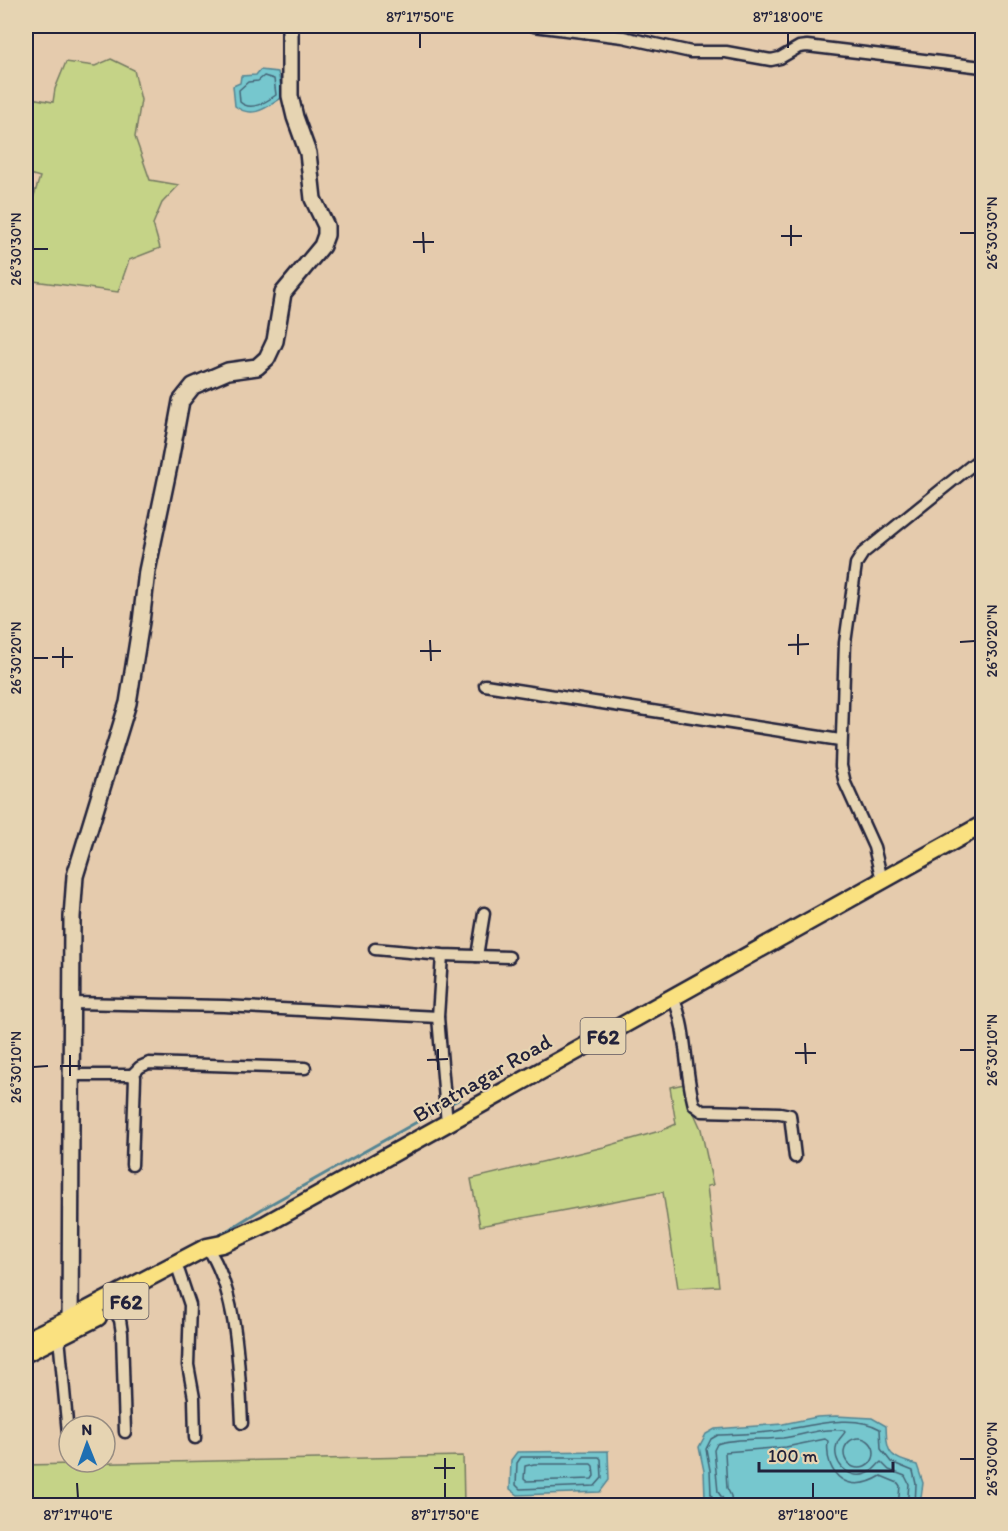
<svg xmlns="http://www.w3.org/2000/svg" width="1008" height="1531" viewBox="0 0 1008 1531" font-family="Itim,sans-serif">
	<rect width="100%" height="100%" fill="#e5cbad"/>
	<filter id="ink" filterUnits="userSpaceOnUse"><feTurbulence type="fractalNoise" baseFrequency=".0167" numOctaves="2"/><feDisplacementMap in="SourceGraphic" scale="12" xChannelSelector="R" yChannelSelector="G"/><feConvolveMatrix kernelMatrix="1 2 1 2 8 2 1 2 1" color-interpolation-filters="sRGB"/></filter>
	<g filter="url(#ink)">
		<g fill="#c5d387" stroke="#747a61" stroke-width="1.5">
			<path d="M111 59 134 70 141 100 135 137 150 180 179 185 162 203 153 224 160 248 129 260 118 292 26 280V220L40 177 26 173V97L53 102 55 89 66 62 95 66Z"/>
			<path d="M689 1083 694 1105 693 1111 701 1129 713 1185 707 1186 719 1286 678 1288 663 1192 480 1226 471 1179 604 1147 663 1130 676 1124 670 1087Z"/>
			<path d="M463 1456 464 1505H26V1465Z"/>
		</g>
		<g fill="#76c7ce" stroke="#548593" stroke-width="1.5">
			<path d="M260 70 278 72 283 97C267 107 253 120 235 106L233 86 240 83 241 76 256 75Z"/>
			<path d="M836 1416 872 1418 886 1426C887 1455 889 1457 917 1465L923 1483 920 1505 901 1504 900 1506H712L705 1497 704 1471 699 1447 706 1434 715 1429 783 1424 817 1417Z"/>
			<path d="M608 1451 609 1480 600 1492 518 1495 510 1489 511 1460 517 1452Z"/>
		</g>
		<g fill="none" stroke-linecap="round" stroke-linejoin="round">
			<g stroke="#446476" stroke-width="1.5">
				<path d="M264 76 274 79 276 95C266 102 251 112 240 102L239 90 248 82 258 81Z"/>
				<circle cx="859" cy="1453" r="15"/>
				<path d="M521 1457H599L601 1459 602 1478 595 1486 520 1489 516 1485 517 1463Z"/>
				<path d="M534 1464H591L593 1466 594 1476 592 1479 526 1481 524 1479 525 1466Z"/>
				<path d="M716 1506 711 1494 710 1470 706 1449 711 1439 718 1435C739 1434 762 1434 783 1430 812 1426 853 1413 880 1429L881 1449 891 1462 913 1471 916 1484 915 1506"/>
				<path d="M723 1506V1499L718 1492 714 1450 717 1444C733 1438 764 1440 783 1438 803 1435 822 1428 843 1430L845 1432C843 1436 838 1439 837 1444 831 1462 848 1480 866 1474 873 1472 876 1466 881 1462L889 1470 905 1476 909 1484 907 1506"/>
				<path d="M732 1506 731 1496 727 1488 725 1452 786 1447 825 1439 828 1441C824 1477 850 1495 881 1476L898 1483 900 1486 898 1506"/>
			</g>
			<g stroke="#548593" stroke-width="3">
				<path d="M450 1104 460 1099"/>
				<path d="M215 1238 262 1209 440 1109"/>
			</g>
			<g stroke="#22223b" stroke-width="15">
				<g id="street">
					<path d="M534 26 623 37 691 52H726L771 60 780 58 799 47 807 46 982 67"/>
					<path d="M485 685 840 740"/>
					<path d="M882 880 874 847 845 783 841 766 845 643 856 564 863 553 982 457"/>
					<path d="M375 949 442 955 509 957"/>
					<path d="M442 955 438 1017 447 1124"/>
					<path d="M477 956 484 913"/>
					<path d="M673 997C688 1031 684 1069 694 1105L702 1111 780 1113 790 1115 795 1157"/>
					<path d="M72 1003 224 1006 438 1017"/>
					<path d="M71 1075H129L135 1077 132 1165"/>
					<path d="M132 1075 140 1067 149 1063 305 1068"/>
					<path d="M207 1247C238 1292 239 1369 242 1423"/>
					<path d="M179 1272 190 1305 188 1365 194 1398 195 1438"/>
					<path d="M113 1308 120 1320 122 1333 125 1432"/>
					<path d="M59 1337 69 1444"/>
				</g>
			</g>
			<g stroke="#22223b" stroke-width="20">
				<path id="secondary" d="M70 1330 72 917 75 876 128 703 141 622 147 571 169 466 181 401 193 386 228 371 257 367 267 358 275 341 283 293 322 246 326 235V226L313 199 308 153 295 117 290 96V26"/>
			</g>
			<g stroke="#22223b" stroke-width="21">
				<g id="primary">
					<path d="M26 1340 70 1319 207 1247 222 1244 266 1224 982 825"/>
					<path d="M26 1353 98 1317"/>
				</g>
			</g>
			<use href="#street" stroke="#e6d4b2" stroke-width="10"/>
			<use href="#secondary" stroke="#e6d4b2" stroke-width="15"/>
			<use href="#primary" stroke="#fae180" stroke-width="16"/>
		</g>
	</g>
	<path fill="none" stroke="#22223b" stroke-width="2" d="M420 33V48M788 33V48M791 225V246M423 232 424 253M960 233H975M781 236H802M413 242H434M33 249H48M798 634V655M430 640 431 661M960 642 975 641M788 645 809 644M63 647V668M420 651H441M52 657H73M33 658H48M805 1043 806 1064M438 1049V1070M960 1050H975M795 1053H816M70 1055V1076M427 1060 448 1059M60 1066H81M33 1067 48 1066M445 1458V1479M960 1459H975M434 1468H455M77 1483 78 1498M445 1483V1498M813 1483V1498"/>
	<g text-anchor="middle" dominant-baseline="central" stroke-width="4.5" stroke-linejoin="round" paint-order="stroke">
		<g fill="#e6d4b2" stroke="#5d575f" stroke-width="1.5">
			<rect x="580.5" y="1018" width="45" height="36" rx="4.5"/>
			<rect x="103.5" y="1283" width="45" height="36" rx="4.5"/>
		</g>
		<g font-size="21" font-weight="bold" fill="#22223b">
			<text x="603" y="1036">F62</text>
			<text x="126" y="1301">F62</text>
		</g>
		<g font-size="22" fill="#22223b" stroke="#e6d4b2">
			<text transform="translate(482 1078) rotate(-30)">Biratnagar Road</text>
		</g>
	</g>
	<rect width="1008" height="1531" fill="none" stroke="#e6d4b2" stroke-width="66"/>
	<g transform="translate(87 1444) rotate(359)"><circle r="28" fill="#e6d4b2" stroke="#988d82" stroke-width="1.5"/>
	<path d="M0-4.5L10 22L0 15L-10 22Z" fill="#1f6fb2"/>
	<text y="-9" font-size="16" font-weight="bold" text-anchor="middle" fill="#22223b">N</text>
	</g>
	<path d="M759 1462v9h134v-9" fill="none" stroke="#22223b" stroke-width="3"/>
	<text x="768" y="1462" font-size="18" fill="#22223b" stroke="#e6d4b2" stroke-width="4.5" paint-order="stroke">100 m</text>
	<rect x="33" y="33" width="942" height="1465" fill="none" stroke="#22223b" stroke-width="2"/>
	<g font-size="15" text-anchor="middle" fill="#22223b">
		<text x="420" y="22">87°17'50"E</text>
		<text x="788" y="22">87°18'00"E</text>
		<text transform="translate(992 233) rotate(-90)" y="5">26°30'30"N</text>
		<text transform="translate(16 249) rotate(-90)" y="5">26°30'30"N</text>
		<text transform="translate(992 641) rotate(-90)" y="5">26°30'20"N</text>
		<text transform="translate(16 658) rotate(-90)" y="5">26°30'20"N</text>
		<text transform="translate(992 1050) rotate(-90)" y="5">26°30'10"N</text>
		<text transform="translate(16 1067) rotate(-90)" y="5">26°30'10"N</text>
		<text transform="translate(992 1459) rotate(-90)" y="5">26°30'00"N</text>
		<text x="78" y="1520">87°17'40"E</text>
		<text x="445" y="1520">87°17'50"E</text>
		<text x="813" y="1520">87°18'00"E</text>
	</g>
</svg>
